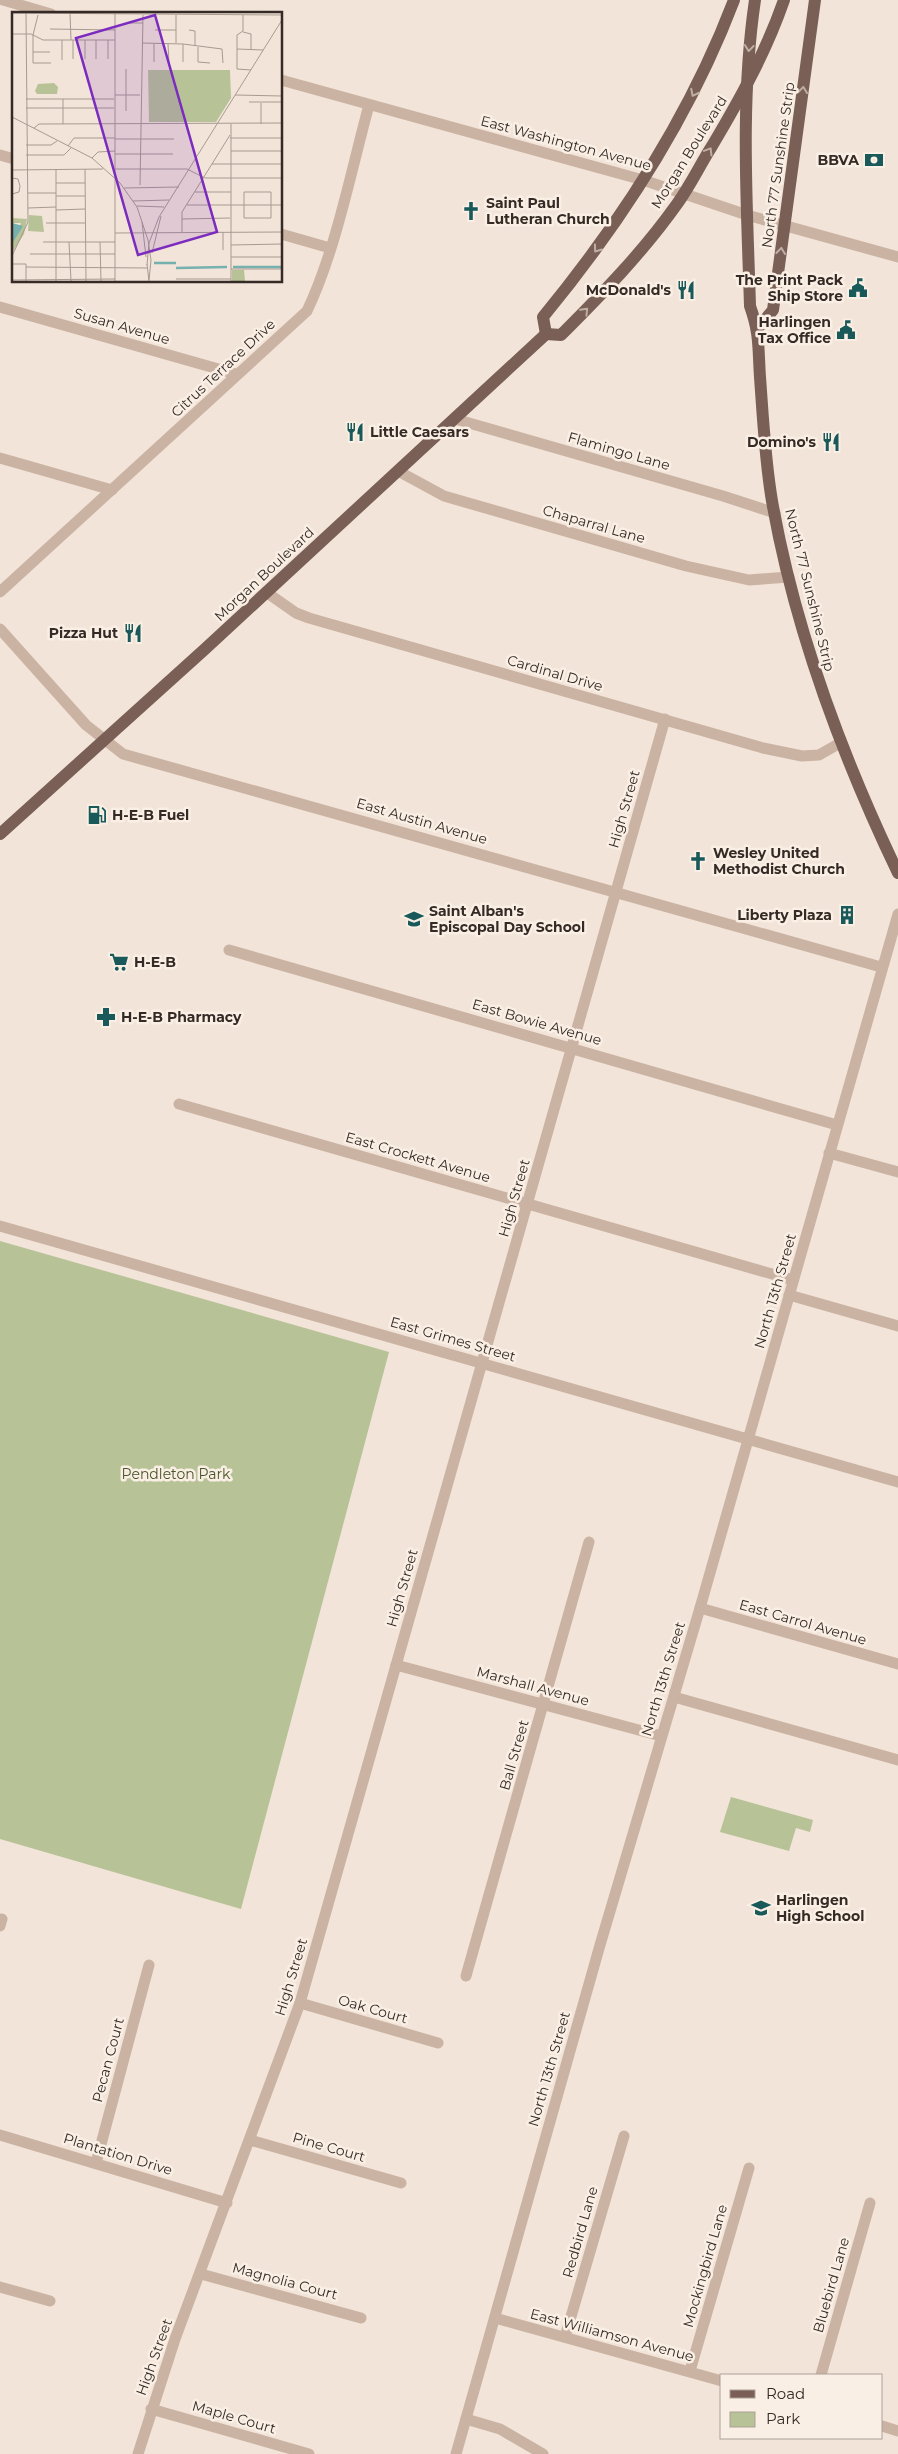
<svg xmlns="http://www.w3.org/2000/svg" width="898" height="2454" viewBox="0 0 898 2454" font-family="Montserrat,sans-serif">
	<rect width="100%" height="100%" fill="#f2e4d8"/>
	<g fill="#b7c297">
		<path d="M0 1241 389 1352 241 1909 0 1839Z"/>
		<path d="M731 1797 813 1820 810 1832 796 1828 789 1851 720 1832Z"/>
	</g>
	<g fill="none" stroke-linecap="round" stroke-linejoin="round">
		<g stroke="#cbb3a4" stroke-width="11">
			<path d="M3 0 51 14"/>
			<path d="M281 80 643 180 747 215 898 257"/>
			<path d="M0 155 14 159"/>
			<path d="M281 234 330 248"/>
			<path d="M0 307 236 374"/>
			<path d="M455 419 723 496 775 513"/>
			<path d="M0 458 112 490"/>
			<path d="M398 471 444 496 686 566 749 580 789 577"/>
			<path d="M0 592 307 311C336 250 351 171 369 105"/>
			<path d="M266 592 296 613 309 618 763 748 802 756 819 755 840 743"/>
			<path d="M0 629 86 725 123 754 881 967"/>
			<path d="M229 950 837 1125"/>
			<path d="M179 1104 793 1280"/>
			<path d="M829 1153 898 1172"/>
			<path d="M0 1226 898 1482"/>
			<path d="M789 1295 898 1326"/>
			<path d="M700 1608 898 1664"/>
			<path d="M396 1665 661 1736"/>
			<path d="M674 1697 898 1760"/>
			<path d="M0 1926 2 1919"/>
			<path d="M466 1976 589 1542"/>
			<path d="M300 2003 438 2043"/>
			<path d="M0 2135 227 2203"/>
			<path d="M250 2140 401 2183"/>
			<path d="M96 2163 149 1965"/>
			<path d="M201 2274 361 2318"/>
			<path d="M0 2287 50 2301"/>
			<path d="M495 2318 722 2381"/>
			<path d="M565 2337 624 2136"/>
			<path d="M690 2371 749 2168"/>
			<path d="M821 2375 870 2203"/>
			<path d="M151 2409 309 2454"/>
			<path d="M466 2419 500 2429 543 2454"/>
			<path d="M882 2426 898 2431"/>
			<path d="M138 2454 175 2339 300 2003 665 719"/>
			<path d="M456 2454 600 1945 700 1608 898 914"/>
		</g>
		<g stroke="#795f56" stroke-width="12">
			<path d="M755 0C740 102 747 204 750 306 760 334 758 348 760 377 763 418 765 460 772 501 795 631 841 754 898 873"/>
			<path d="M758 328 773 310 815 0"/>
			<path d="M546 334 543 317C622 221 690 116 734 0"/>
			<path d="M0 834 205 649 546 334 561 335C602 294 643 252 677 204 690 186 700 165 712 146 740 99 766 52 784 0"/>
		</g>
	</g>
	<defs><path id="oneway-chevron" d="M-2-3.5L2.5 0L-2 3.5" fill="none" stroke-width="1.6" stroke-linecap="round" stroke-linejoin="round" transform="scale(1.25)"/></defs>
	<g stroke="#c0aea4">
		<use href="#oneway-chevron" transform="translate(749 48) rotate(96)"/>
		<use href="#oneway-chevron" transform="translate(803 90) rotate(-83)"/>
		<use href="#oneway-chevron" transform="translate(694 93) rotate(117)"/>
		<use href="#oneway-chevron" transform="translate(709 151) rotate(-59)"/>
		<use href="#oneway-chevron" transform="translate(597 249) rotate(126)"/>
		<use href="#oneway-chevron" transform="translate(781 251) rotate(-83)"/>
		<use href="#oneway-chevron" transform="translate(585 311) rotate(-46)"/>
	</g>
	<defs>
		<g id="bank-bare" transform="scale(1.5)"><path d="M-6-4H6V4H-6ZM0-2.3a2.3 2.3 0 1 0 0 4.6a2.3 2.3 0 1 0 0-4.6Z" fill="#195959" stroke="#faefe4" stroke-width="2.5" paint-order="stroke"/></g>
		<g id="church-bare" transform="scale(1.5)"><path d="M-1.2-6h2.4v3.5h3.3v2.4h-3.3V6h-2.4V-.1h-3.3v-2.4h3.3Z" fill="#195959" stroke="#faefe4" stroke-width="2.5" paint-order="stroke"/></g>
		<g id="civic-bare" transform="scale(1.5)"><path d="M-.6-6.5H3V-4.5H.6V-3L4-1V1h2V6H-6V1h2V-1L-.6-3ZM-1.2 2.5V6h2.4V2.5Z" fill="#195959" stroke="#faefe4" stroke-width="2.5" paint-order="stroke"/></g>
		<g id="restaurant-bare" transform="scale(1.5)"><path d="M-5-6h1v4h1v-4h1v4h1v-4h1v5L-1.5 .5V6h-2V.5L-5-1ZM5-6V6H3V1.5H1.5Q1.5-4 5-6Z" fill="#195959" stroke="#faefe4" stroke-width="2.5" paint-order="stroke"/></g>
		<g id="fuel-bare" transform="scale(1.5)"><path d="M-5.5-6h7V0h2V4h1.3V-2.5L3-4.5l.8-.8L6-3V5H2.5V1h-1V6h-7ZM-4.2-4.7v3.2H.2V-4.7Z" fill="#195959" stroke="#faefe4" stroke-width="2.5" paint-order="stroke"/></g>
		<g id="building-bare" transform="scale(1.5)"><path d="M-4-6H4V6H1V3H-1V6H-4ZM-2.5-4.3h1.7v1.8h-1.7ZM.8-4.3h1.7v1.8H.8ZM-2.5-1h1.7V.8h-1.7ZM.8-1h1.7V.8H.8Z" fill="#195959" stroke="#faefe4" stroke-width="2.5" paint-order="stroke"/></g>
		<g id="school-bare" transform="scale(1.5)"><path d="M0-5L7-2L0 1L-7-2ZM-4 1L0 2.5L4 1V4Q0 6-4 4Z" fill="#195959" stroke="#faefe4" stroke-width="2.5" paint-order="stroke"/></g>
		<g id="supermarket-bare" transform="scale(1.5)"><path d="M-6-5.5h2.5l.6 2H6L4.5 2H-2.5L-4.4-4H-6ZM-1.5 3.2a1.3 1.3 0 1 0 .1 0ZM3 3.2a1.3 1.3 0 1 0 .1 0Z" fill="#195959" stroke="#faefe4" stroke-width="2.5" paint-order="stroke"/></g>
		<g id="pharmacy-bare" transform="scale(1.5)"><path d="M-2-6h4v4h4v4h-4v4h-4v-4h-4v-4h4Z" fill="#195959" stroke="#faefe4" stroke-width="2.5" paint-order="stroke"/></g>
	</defs>
	<g fill-rule="evenodd">
		<use href="#bank-bare" x="874" y="160"/>
		<use href="#church-bare" x="471" y="211"/>
		<use href="#civic-bare" x="858" y="288"/>
		<use href="#restaurant-bare" x="686" y="290"/>
		<use href="#civic-bare" x="846" y="330"/>
		<use href="#restaurant-bare" x="355" y="432"/>
		<use href="#restaurant-bare" x="831" y="442"/>
		<use href="#restaurant-bare" x="133" y="633"/>
		<use href="#fuel-bare" x="97" y="815"/>
		<use href="#church-bare" x="698" y="861"/>
		<use href="#building-bare" x="847" y="915"/>
		<use href="#school-bare" x="414" y="919"/>
		<use href="#supermarket-bare" x="119" y="962"/>
		<use href="#pharmacy-bare" x="106" y="1017"/>
		<use href="#school-bare" x="761" y="1908"/>
	</g>
	<g text-anchor="middle" dominant-baseline="central" stroke-width="5" stroke-linejoin="round" paint-order="stroke">
		<g font-size="14" fill="#362a26" stroke="#faefe4">
			<text transform="translate(566 143) rotate(15)">East Washington Avenue</text>
			<text transform="translate(689 152) rotate(-58)">Morgan Boulevard</text>
			<text transform="translate(778 165) rotate(-82)">North 77 Sunshine Strip</text>
			<text transform="translate(122 326) rotate(16)">Susan Avenue</text>
			<text transform="translate(223 368) rotate(-43)">Citrus Terrace Drive</text>
			<text transform="translate(619 451) rotate(16)">Flamingo Lane</text>
			<text transform="translate(594 524) rotate(16)">Chaparral Lane</text>
			<text transform="translate(264 574) rotate(-43)">Morgan Boulevard</text>
			<text transform="translate(810 590) rotate(76)">North 77 Sunshine Strip</text>
			<text transform="translate(555 673) rotate(16)">Cardinal Drive</text>
			<text transform="translate(624 809) rotate(-74)">High Street</text>
			<text transform="translate(422 821) rotate(16)">East Austin Avenue</text>
			<text transform="translate(537 1022) rotate(16)">East Bowie Avenue</text>
			<text transform="translate(418 1157) rotate(16)">East Crockett Avenue</text>
			<text transform="translate(514 1198) rotate(-74)">High Street</text>
			<text transform="translate(775 1291) rotate(-74)">North 13th Street</text>
			<text transform="translate(453 1339) rotate(16)">East Grimes Street</text>
			<text transform="translate(402 1588) rotate(-74)">High Street</text>
			<text transform="translate(803 1622) rotate(16)">East Carrol Avenue</text>
			<text transform="translate(663 1679) rotate(-73)">North 13th Street</text>
			<text transform="translate(533 1686) rotate(15)">Marshall Avenue</text>
			<text transform="translate(514 1755) rotate(-74)">Ball Street</text>
			<text transform="translate(291 1977) rotate(-73)">High Street</text>
			<text transform="translate(373 2009) rotate(16)">Oak Court</text>
			<text transform="translate(108 2060) rotate(-75)">Pecan Court</text>
			<text transform="translate(549 2069) rotate(-74)">North 13th Street</text>
			<text transform="translate(329 2147) rotate(16)">Pine Court</text>
			<text transform="translate(118 2154) rotate(17)">Plantation Drive</text>
			<text transform="translate(580 2232) rotate(-74)">Redbird Lane</text>
			<text transform="translate(705 2266) rotate(-74)">Mockingbird Lane</text>
			<text transform="translate(285 2281) rotate(15)">Magnolia Court</text>
			<text transform="translate(831 2285) rotate(-74)">Bluebird Lane</text>
			<text transform="translate(612 2335) rotate(15)">East Williamson Avenue</text>
			<text transform="translate(154 2357) rotate(-70)">High Street</text>
			<text transform="translate(234 2417) rotate(16)">Maple Court</text>
		</g>
		<g font-size="14" font-weight="bold" fill="#362a26" stroke="#faefe4" text-anchor="start">
			<text x="859" y="160" text-anchor="end">BBVA</text>
			<text x="486" y="203">Saint Paul<tspan x="486" dy="16">Lutheran Church</tspan></text>
			<text x="843" y="280" text-anchor="end">The Print Pack<tspan x="843" dy="16">Ship Store</tspan></text>
			<text x="671" y="290" text-anchor="end">McDonald's</text>
			<text x="831" y="322" text-anchor="end">Harlingen<tspan x="831" dy="16">Tax Office</tspan></text>
			<text x="370" y="432">Little Caesars</text>
			<text x="816" y="442" text-anchor="end">Domino's</text>
			<text x="118" y="633" text-anchor="end">Pizza Hut</text>
			<text x="112" y="815">H-E-B Fuel</text>
			<text x="713" y="853">Wesley United<tspan x="713" dy="16">Methodist Church</tspan></text>
			<text x="429" y="911">Saint Alban's<tspan x="429" dy="16">Episcopal Day School</tspan></text>
			<text x="832" y="915" text-anchor="end">Liberty Plaza</text>
			<text x="134" y="962">H-E-B</text>
			<text x="121" y="1017">H-E-B Pharmacy</text>
			<text x="776" y="1900">Harlingen<tspan x="776" dy="16">High School</tspan></text>
		</g>
		<g font-size="14" fill="#485528" stroke="#faefe4">
			<text x="176" y="1474">Pendleton Park</text>
		</g>
	</g>
	<g transform="translate(12 12)">
		<rect width="270" height="270" fill="#f2e4d8"/>
		<path d="M136 58H218L219 86 204 110H137ZM42 71 46 75 45 82H25L23 79 26 72ZM17 203 30 204 32 220 16 219ZM0 206 15 207 12 222 0 241V232L9 211H0ZM232 258 233 269H220V258Z" fill="#b7c297"/>
		<path d="M0 211 11 214 0 232Z" fill="#76b1af"/>
		<path fill="none" stroke="#76b1af" stroke-width="2.5" d="M142 251H164M221 255H269M164 256 215 255"/>
		<path fill="none" stroke="#a79a91" stroke-width="1" d="M0 1 270 3M58 1 59 28M103 1V269M26 3 21 23V51H39M164 3V31M231 3V19L225 23V57L239 58M115 11H131M38 17 103 18M143 18H164M177 18 183 19V34M231 20 239 22V37M0 22H19L31 28H103M50 28V48M73 28V47M130 31 171 32 210 37 211 51M142 32V50M156 32 157 51M186 35V50L198 51M225 37 251 38M21 40H38M61 47V28M84 47V28M96 47V28M171 50V32M114 57V99M103 83H128M223 83 270 84M14 87H102M51 87V112M237 90H270M249 91V112M14 96H102M0 105 80 146 108 171 125 195 136 228 139 248 137 268M219 112V269M22 116 27 112 270 111M218 126H270M103 127H162M14 133H39L45 129M56 134 62 126H103M219 139H270M103 142H161M14 143H52L59 136M80 146 86 140 103 139M200 152H270M73 157 74 269M103 157H175L193 166H270M0 158 91 157M44 158V269M0 166 6 167 8 174 7 180 0 182M44 171H73M128 173 131 3M112 176 167 175M183 180H219M232 180H259V206H232ZM16 181H44M44 184H73M121 189 157 188M175 193H270M125 194 152 195M16 196 44 195M44 198 73 197M170 207 218 206M130 210 134 245M34 211H73M170 220V200L218 123M211 220V238M103 221 270 220M31 230H103M57 230 59 269M88 230 89 269M219 233 270 232M140 241 149 204M18 242H103M0 244 16 210 14 1M219 245H270M0 252H14V269M135 252 137 269M135 253 137 231 147 205 270 8M14 255 135 256M219 257H270M164 267H219M0 268 103 267"/>
		<path fill="#7b2cbf" fill-opacity="0.15" stroke="#7b2cbf" stroke-width="2.5" d="M143 3 205 220 126 243 64 26Z"/>
		<rect width="270" height="270" fill="none" stroke="#362a26" stroke-width="2.5"/>
	</g>
	<rect x="720" y="2374" width="162" height="65" fill="#faefe4" stroke="#aca098"/>
	<rect x="730" y="2390" width="25" height="8" fill="#795f56" stroke="#aca098"/>
	<text x="766" y="2399" font-size="15" fill="#362a26">Road</text>
	<rect x="730" y="2412" width="25" height="15" fill="#b7c297" stroke="#aca098"/>
	<text x="766" y="2424" font-size="15" fill="#362a26">Park</text>
</svg>
